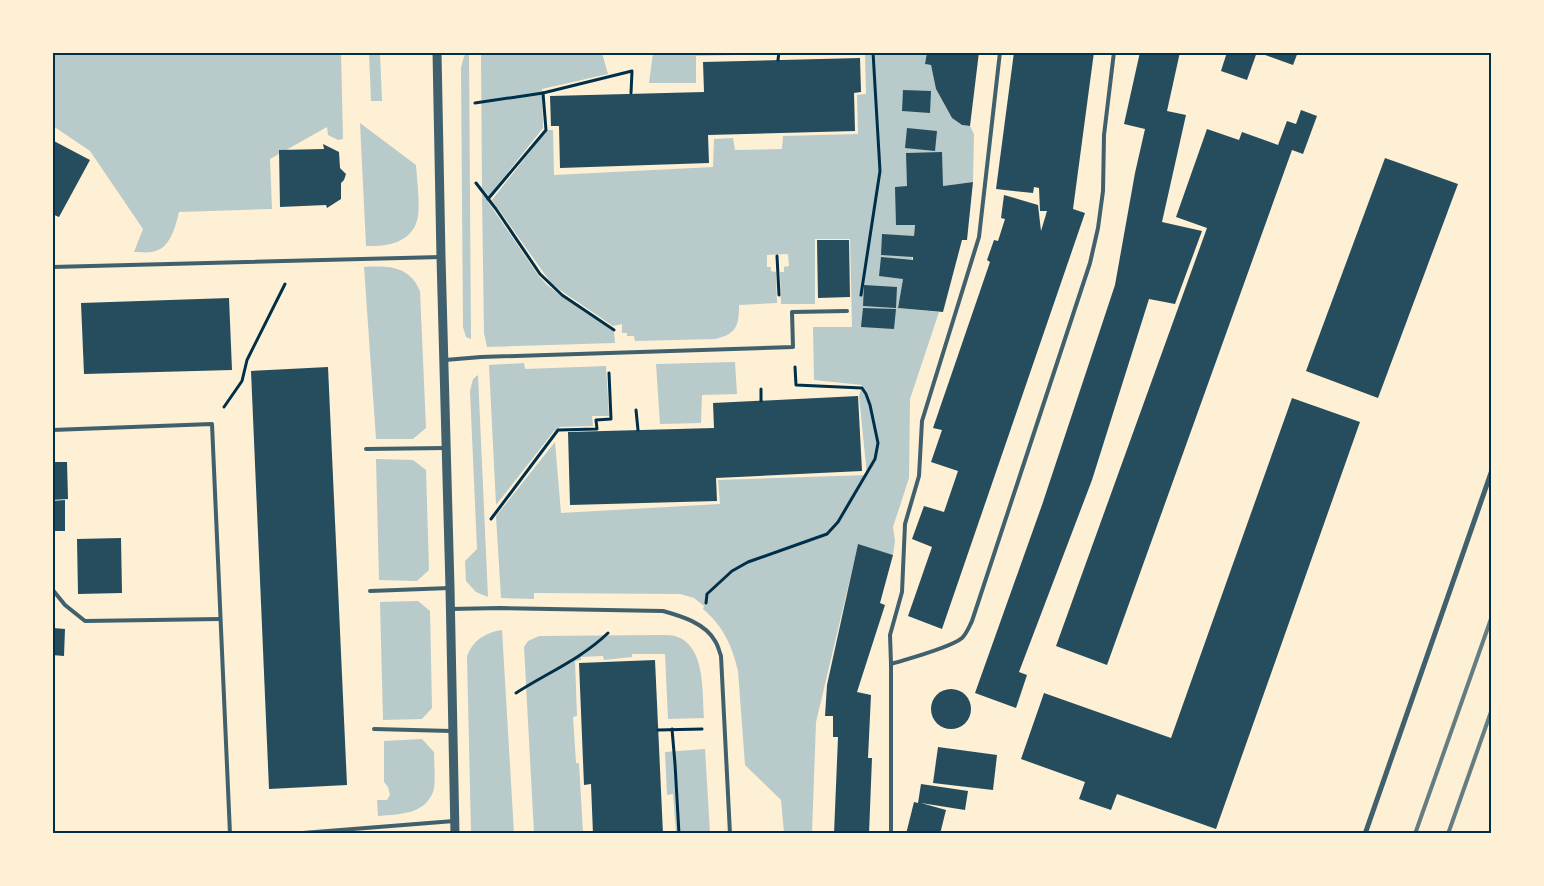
<svg xmlns="http://www.w3.org/2000/svg" width="1544" height="886" viewBox="0 0 1544 886" font-family="Roboto,sans-serif">
	<rect width="100%" height="100%" fill="#fdf0d5"/>
	<g fill="#b9caca">
		<path d="M52 53H341L343 139 338 140 328 135 327 127 270 159 272 209 179 212C175 228 170 250 151 252 145 253 139 252 134 252L143 229 90 151 53 126Z"/>
		<path d="M369 53H380L382 101H371Z"/>
		<path d="M467 53H469L471 339 466 337 463 327 461 68 464 56Z"/>
		<path d="M481 53H602L608 74 542 89 543 128 489 196 482 188Z"/>
		<path d="M653 53V52L735 53V55L696 56V83H649Z"/>
		<path d="M865 53H927L925 64 931 65 936 89 952 118 962 125 970 126 974 134 973 182 943 186 915 225 910 279H903L898 308 939 312 910 399 909 478 893 527 895 541 893 555 858 545 816 722 812 833H784L781 800 745 765 738 671C732 645 723 626 703 609L704 606 694 598 680 594 534 593V599L501 598 496 516 555 442 561 513 720 504 718 480 867 475 859 396 862 385 814 380 813 327H852L850 239H815V304H781L780 272H784V267L789 266 788 254 767 255V267H771V271L776 272 777 303 739 305C739 327 736 334 715 339L635 341 634 336H627V333H622V324L613 326 560 290 551 283 492 200 547 130H553L554 175 713 167 714 139 733 138 735 150 782 149 783 136 858 134 857 95 866 94Z"/>
		<path d="M360 123 416 165C417 179 420 204 418 216 414 242 388 247 366 246Z"/>
		<path d="M482 194 484 196 538 275 546 284 561 296 614 332 615 343 487 347 484 333Z"/>
		<path d="M364 267C387 266 409 265 420 291L426 428 413 439H376Z"/>
		<path d="M735 362 737 394 702 395 701 423 660 424 656 364Z"/>
		<path d="M524 363 525 369 606 366 609 416H592L593 426 560 427 554 431 496 505 489 365Z"/>
		<path d="M478 375 488 597 476 592 466 581 465 561 477 549 470 391 473 379Z"/>
		<path d="M376 459 413 460 426 470 429 570 417 581 379 580Z"/>
		<path d="M418 601 430 611 432 708 422 719 383 720 380 602Z"/>
		<path d="M502 630 514 833H471L467 656C473 640 486 632 502 630Z"/>
		<path d="M663 635C667 635 672 635 675 636 706 645 702 692 704 718L668 719 665 654H632V657L604 660 603 656 581 657V660L575 661 577 716 573 717 576 763H579L583 833H534L524 647 528 641 539 636Z"/>
		<path d="M422 739 434 752C434 762 436 784 433 792 424 815 399 814 378 816L377 800H387L390 795 388 787 384 782V741Z"/>
		<path d="M705 749 710 833H676L673 794 667 795 665 752Z"/>
	</g>
	<g fill="#264d5e">
		<path d="M927 52H979L970 126 962 125 952 118 936 89 931 65 925 64Z"/>
		<path d="M1014 52H1094L1073 209 1085 213 942 629 908 616 932 547 912 539 924 506 944 512 958 471 931 462 942 430 933 428 990 262 987 260 994 240 998 241 1005 219 1001 218 1004 195 1038 205 1041 231 1047 211H1040L1039 188 1034 187 1033 193 996 189Z"/>
		<path d="M1140 52H1180L1167 111 1186 115 1162 222 1202 231 1175 304 1149 299 1092 480 1019 672 1027 675 1016 708 975 693 1042 505 1115 285 1135 173 1145 129 1124 124Z"/>
		<path d="M1227 52H1257L1247 80 1221 71Z"/>
		<path d="M1257 52H1298L1293 65Z"/>
		<path d="M860 58 861 92 854 93 855 131 708 135 709 163 560 168 559 126H551L550 96 704 92 703 62Z"/>
		<path d="M903 90 931 91 930 113 902 111Z"/>
		<path d="M1301 110 1317 116 1303 154 1292 150 1107 665 1056 646 1207 228 1176 217 1207 129 1239 140 1242 132 1278 145 1287 121 1296 124Z"/>
		<path d="M907 128 937 131 935 151 905 148Z"/>
		<path d="M52 140 90 160 59 217 52 214Z"/>
		<path d="M323 144 339 152 340 168 346 174 344 180 341 183V199L327 208 326 205 280 207 279 150 324 149Z"/>
		<path d="M942 152 943 186 973 182 967 240H962L943 312 898 308 903 279 879 276 881 257 913 260V257L881 255 882 234 914 236 915 225H896L895 187 907 186 906 153Z"/>
		<path d="M1385 158 1458 184 1378 398 1306 371Z"/>
		<path d="M817 240H849L850 297 818 298Z"/>
		<path d="M864 285 897 287 896 308 863 306Z"/>
		<path d="M229 298 232 370 84 374 81 303Z"/>
		<path d="M863 308 896 309 894 329 861 327Z"/>
		<path d="M328 367 347 785 269 789 251 371Z"/>
		<path d="M858 396 862 471 716 478 717 501 570 505 568 432 714 428 713 403Z"/>
		<path d="M1292 398 1360 422 1216 829 1117 794 1111 810 1079 799 1085 782 1021 759 1044 693 1171 738Z"/>
		<path d="M52 462H67L68 499 52 500Z"/>
		<path d="M65 500V531H52V501Z"/>
		<path d="M121 538 122 593 78 594 77 539Z"/>
		<path d="M858 544 893 555 880 603 885 605 857 692 871 695 868 758H872L869 834H834L838 737H833V716H825L827 685Z"/>
		<path d="M53 628 65 629 64 656 52 655Z"/>
		<path d="M655 660 663 834H593L591 784 584 785 579 663Z"/>
		<circle cx="951" cy="709" r="20"/>
		<path d="M938 747 997 755 993 790 933 783Z"/>
		<path d="M921 784 968 791 965 810 921 803 946 810 940 834H906L914 802 918 803Z"/>
	</g>
	<g fill="none" stroke-linecap="round" stroke-linejoin="round">
		<g stroke="#003049" stroke-width="3">
			<path d="M778 60 779 52"/>
			<path d="M475 103 543 93"/>
			<path d="M476 183 496 209 540 274 562 295 614 330"/>
			<path d="M488 199 546 130 543 93 632 71 631 93"/>
			<path d="M777 256 779 295"/>
			<path d="M861 295 880 171 873 52"/>
			<path d="M761 389V401"/>
			<path d="M224 407 242 381 247 360 285 284"/>
			<path d="M636 410 638 430"/>
			<path d="M491 519 558 430 597 429 596 420 611 419 609 373"/>
			<path d="M706 603 707 594 732 571 748 562 827 534 838 522 875 459 878 443 870 405 866 394 862 388 796 385 795 367"/>
			<path d="M516 693C547 673 581 659 608 633"/>
			<path d="M672 729 675 764 679 834"/>
			<path d="M658 730 702 729"/>
		</g>
		<g stroke="#3f606c" stroke-width="4">
			<path d="M52 267 441 257"/>
			<path d="M445 360 481 357 793 347 792 312 847 311"/>
			<path d="M52 430 212 424 230 834"/>
			<path d="M366 449 445 448"/>
			<path d="M52 589 65 605 85 621 220 619"/>
			<path d="M370 591 450 588"/>
			<path d="M450 609 501 608 663 611C681 616 705 623 715 641 718 645 719 651 721 656L730 834"/>
			<path d="M891 664 890 635 902 592 905 524 919 476 922 421 979 237 1000 52"/>
			<path d="M374 729 451 731"/>
			<path d="M290 834 454 821"/>
			<path d="M891 834V664C907 659 950 648 962 638 967 633 969 627 972 621L1090 263 1098 228 1103 191 1104 135 1114 52"/>
		</g>
		<path stroke="#3f606c" stroke-width="5" d="M1365 834 1492 470"/>
		<path stroke="#3f606c" stroke-width="9" d="M437 52 441 257 450 588 455 834"/>
		<g stroke="#657d81" stroke-width="4">
			<path d="M1415 834 1492 616"/>
			<path d="M1448 834 1492 709"/>
		</g>
	</g>
	<rect width="1544" height="886" fill="none" stroke="#fdf0d5" stroke-width="108"/>
	<rect x="54" y="54" width="1436" height="778" fill="none" stroke="#003049" stroke-width="2"/>
</svg>
